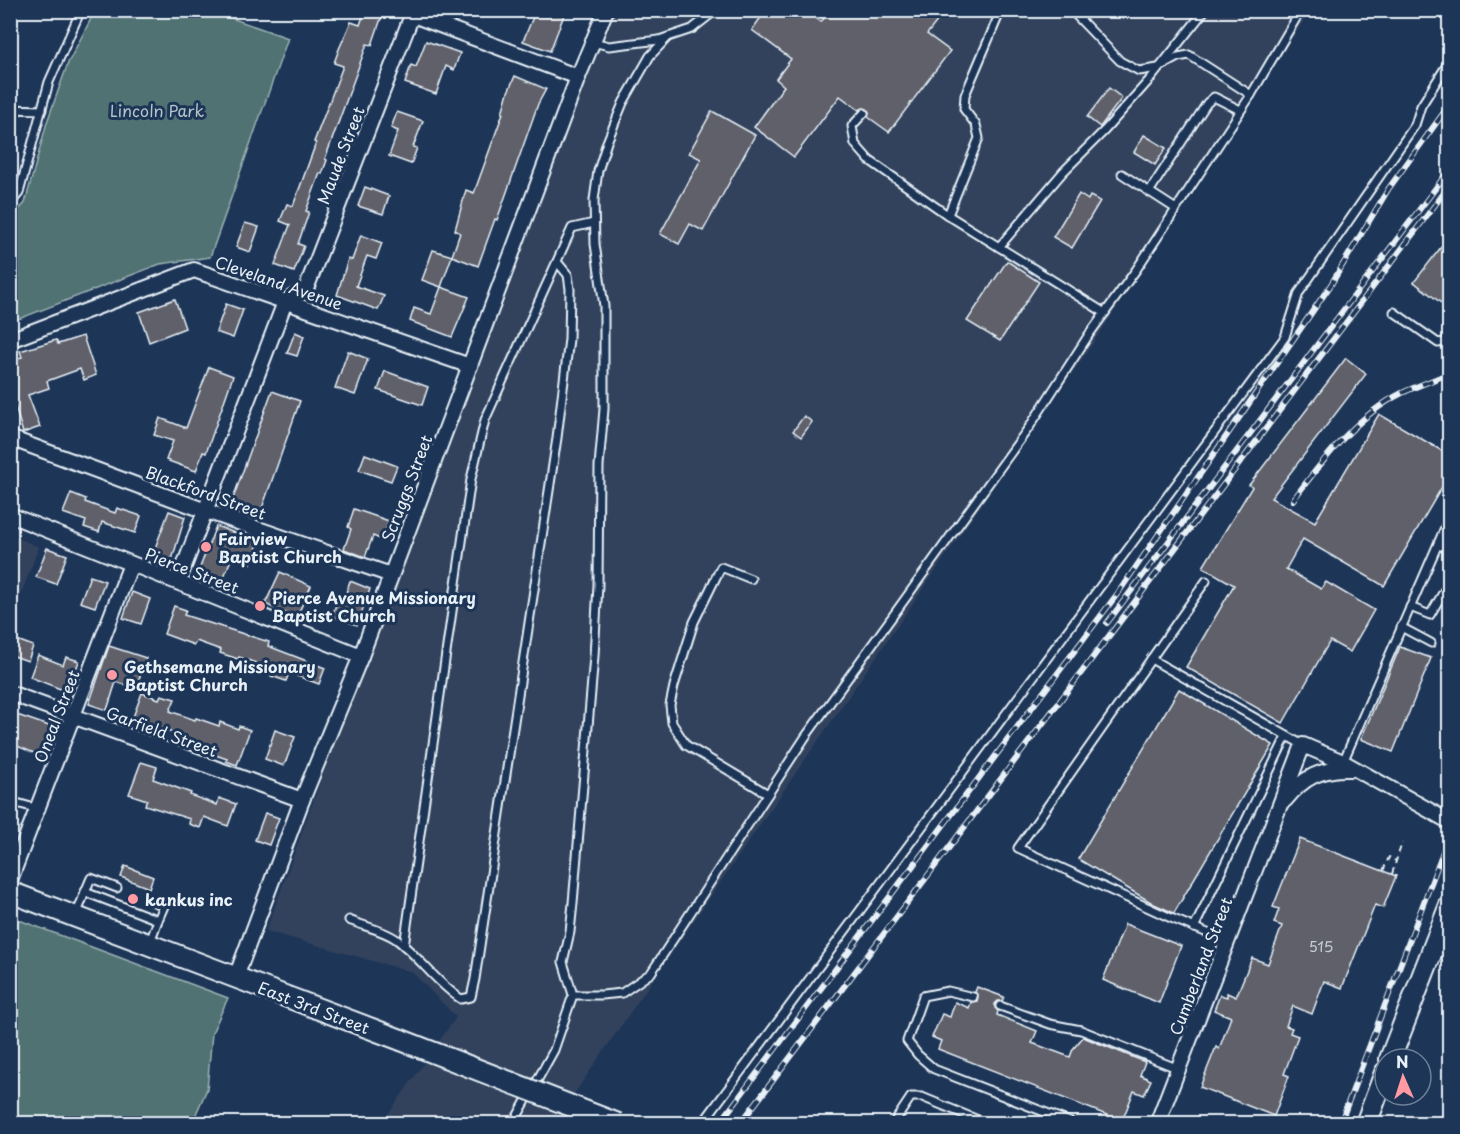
<svg xmlns="http://www.w3.org/2000/svg" width="1460" height="1134" viewBox="0 0 1460 1134" font-family="'Playpen Sans',sans-serif">
	<rect width="100%" height="100%" fill="#1d3557"/>
	<filter id="ink" filterUnits="userSpaceOnUse"><feTurbulence type="fractalNoise" baseFrequency=".0167" numOctaves="2"/><feDisplacementMap in="SourceGraphic" scale="12" xChannelSelector="R" yChannelSelector="G"/><feConvolveMatrix kernelMatrix="1 2 1 2 8 2 1 2 1" color-interpolation-filters="sRGB"/></filter>
	<g filter="url(#ink)">
		<g fill="#31425d">
			<path d="M601 11H1310L1106 324 554 1123H382L456 1017 412 972 266 931Z"/>
			<path d="M11 535 39 547 11 620Z"/>
		</g>
		<g fill="#517272" stroke="#9cb2b5" stroke-width="1.5">
			<path d="M95 11H211L288 38 210 257 160 264 11 322V218L25 203 47 122 68 63Z"/>
			<path d="M11 917 228 998 212 1033 207 1089 192 1123H11Z"/>
		</g>
		<g fill="#60616a" stroke="#e8f1f8" stroke-width="1.5">
			<path d="M365 10H384L372 45 367 44 325 159 327 160 322 174 320 173 306 211 309 212 298 244 304 246 294 272 275 265 290 225 280 221 287 204 293 206 316 143 314 142 343 66 334 63 339 49 351 22 360 25Z"/>
			<path d="M536 10H566L550 51 523 41Z"/>
			<path d="M766 10H806L821 22 830 10H935L942 15 927 34 950 51 889 132 868 117 869 112 867 109 863 108 859 110 840 96 794 157 754 127 784 86 776 79 791 59 752 30Z"/>
			<path d="M426 41 460 53 454 70 446 66 436 94 405 83 411 65 416 67Z"/>
			<path d="M515 76 546 89 538 104 497 220 495 219 478 266 452 256 460 233 455 230 466 190 474 193 503 113H502L508 92Z"/>
			<path d="M1109 88 1122 98 1100 127 1087 117Z"/>
			<path d="M712 111 755 135 703 231 690 224 679 244 660 234 701 159 689 153Z"/>
			<path d="M397 112 423 121 413 147 417 148 411 164 389 156 398 131 391 128Z"/>
			<path d="M1144 135 1166 148 1155 165 1134 152Z"/>
			<path d="M365 187 389 196 383 214 358 206Z"/>
			<path d="M1079 194 1088 200 1090 196 1100 201 1072 248 1053 237Z"/>
			<path d="M245 223 259 227 250 252 236 247Z"/>
			<path d="M361 235 382 243 376 259 367 256 356 286 384 296 378 310 337 295 348 259 352 260Z"/>
			<path d="M1449 237V309L1414 282Z"/>
			<path d="M433 250 452 256 441 287 422 280Z"/>
			<path d="M1007 261 1039 282 1000 341 967 321Z"/>
			<path d="M441 287 469 297 452 337 410 321 414 308 431 314Z"/>
			<path d="M175 299 185 328 149 342 139 312Z"/>
			<path d="M226 304 243 310 233 338 216 332Z"/>
			<path d="M295 332 304 336 297 356 287 353Z"/>
			<path d="M83 336 96 375 84 380 80 369 47 381 49 388 28 395 40 427 23 433 10 390V361L22 357 20 351 56 340 58 344Z"/>
			<path d="M348 351 368 359 355 395 335 388Z"/>
			<path d="M1346 358 1366 374 1271 498 1315 522 1379 414 1449 455V475L1384 586 1303 539 1286 569 1321 589 1326 582 1374 610 1350 652 1330 641 1283 723 1186 667 1234 585 1203 567 1252 487 1249 485Z"/>
			<path d="M209 367 233 376 206 453 203 452 196 471 166 460 173 441 154 435 160 418 186 428Z"/>
			<path d="M385 371 428 387 422 405 378 390Z"/>
			<path d="M272 391 300 401 260 514 231 504Z"/>
			<path d="M804 416 812 422 801 437 793 431Z"/>
			<path d="M365 454 397 466 391 481 359 470Z"/>
			<path d="M71 493 86 499 85 502 115 513 117 508 141 516 135 533 102 522 99 532 84 527 86 521 63 513Z"/>
			<path d="M354 509 389 521 382 540 373 536 365 557 344 549 351 529 348 527Z"/>
			<path d="M169 511 185 517 171 563 152 556Z"/>
			<path d="M216 526 259 542 250 564 232 557 221 584 197 575Z"/>
			<path d="M47 548 67 555 56 584 36 577Z"/>
			<path d="M280 572 311 586 296 618 265 604Z"/>
			<path d="M90 576 105 581 95 607 80 602Z"/>
			<path d="M350 581 370 589 357 625 332 616 338 599 343 601Z"/>
			<path d="M132 592 150 599 141 624 123 618Z"/>
			<path d="M174 606 186 610 184 615 269 642 268 646 325 668 319 684 289 673 286 681 271 676 273 669 239 657 238 659 220 653 221 650 196 641 194 645 164 634Z"/>
			<path d="M17 640 33 646 28 661 11 655Z"/>
			<path d="M109 646 146 658 136 688 116 682 107 710 89 704Z"/>
			<path d="M1400 647 1431 658 1393 752 1361 739Z"/>
			<path d="M38 655 63 665 66 657 79 661 68 692 30 677Z"/>
			<path d="M1179 689 1273 745 1174 913 1154 904 1078 859Z"/>
			<path d="M142 693 159 699 161 695 175 699 170 711 195 720 196 718 219 726 220 722 238 729 239 726 250 730 237 765 226 761 227 759 210 753 211 749 185 740 183 743 172 739 174 733 133 717Z"/>
			<path d="M17 715 52 727 41 756 10 743V733Z"/>
			<path d="M275 730 295 737 284 766 265 759Z"/>
			<path d="M141 762 157 767 153 779 191 793 190 795 217 805 219 798 236 804 228 826 204 817 200 828 189 824 190 819 145 805 147 800 129 794Z"/>
			<path d="M265 813 279 818 269 845 255 840Z"/>
			<path d="M1300 839 1396 876 1383 908 1375 905 1342 988 1324 981 1312 1014 1293 1006 1286 1026 1292 1028 1290 1033 1298 1036 1284 1074 1289 1076 1274 1116 1200 1087 1216 1047 1219 1049 1231 1017 1214 1010 1220 995 1227 997V993L1236 997 1252 958 1268 964 1282 926 1274 923 1279 909 1273 907Z"/>
			<path d="M125 866 153 877 149 888 121 877Z"/>
			<path d="M1125 924 1181 946 1159 1003 1103 980Z"/>
			<path d="M977 987 1004 997 1002 1001H998L995 1004V1008L998 1011 997 1015 1037 1031 1032 1043 1070 1057 1073 1049 1083 1037 1145 1062 1140 1075 1151 1080 1144 1095 1134 1091 1122 1121 938 1049 941 1041 932 1037 942 1014 950 1017 955 1002 969 1008 971 1002 977 1001 978 996 975 992Z"/>
		</g>
		<g fill="none" stroke-linecap="round" stroke-linejoin="round">
			<g stroke="#e8f1f8" stroke-width="11">
				<g id="lane">
					<path d="M1071 10 1120 61 1139 71 1158 68 1178 57 1189 55 1251 95"/>
					<path d="M593 42 609 46 659 40 692 29 716 10"/>
					<path d="M10 109 42 110"/>
					<path d="M864 113 852 126 855 144 869 160 946 214 1105 313"/>
					<path d="M1122 174 1176 209"/>
					<path d="M1149 192 1207 103 1214 97 1240 110"/>
					<path d="M10 204 19 193 49 82 81 10"/>
					<path d="M948 215 979 138 976 125 964 109 965 95 1001 10"/>
					<path d="M999 247 1063 172 1105 130 1152 77 1205 10"/>
					<path d="M1394 312 1438 343 1450 341"/>
					<path d="M1438 544 1450 551"/>
					<path d="M751 579 721 567 694 622 674 686 670 705 672 723 686 745 768 794"/>
					<path d="M1206 581 1018 848 1171 918 1227 941"/>
					<path d="M1410 607 1430 615 1450 581"/>
					<path d="M1401 627 1431 643"/>
					<path d="M1151 659 1303 745"/>
					<path d="M1343 762 1450 516"/>
					<path d="M10 801 38 809"/>
					<path d="M85 892 91 878 117 888"/>
					<path d="M149 900 164 906 158 920"/>
					<path d="M76 916 85 892 158 920 150 942"/>
					<path d="M349 920C363 926 383 930 396 939 420 957 436 983 461 999L471 997 475 979 557 438 569 339 570 289 568 275 558 263"/>
					<path d="M1194 928 1286 737"/>
					<path d="M404 946 471 479 485 420 572 228 594 223"/>
					<path d="M573 995 563 962 570 932 573 903 594 656 598 585 599 466 604 409V306L595 244 594 200 598 171 607 142 623 103 650 56 668 37"/>
					<path d="M973 997 948 991 923 996 907 1041 918 1055 934 1069 1075 1124"/>
					<path d="M1000 1006 1050 1024 1081 1030 1179 1069"/>
					<path d="M513 1124 554 1050 573 995H602L622 993 651 973 806 736 1030 426 1088 336 1136 270 1251 95 1301 10"/>
					<path d="M702 1124 1285 337 1299 293 1415 125 1421 106 1450 60"/>
					<path d="M893 1124 911 1097H922L988 1124"/>
				</g>
			</g>
			<g stroke="#e8f1f8" stroke-width="18">
				<g id="street">
					<path d="M413 15 578 77"/>
					<path d="M10 340 194 270 470 366"/>
					<path d="M10 438 206 511 391 575"/>
					<path d="M10 515 361 656"/>
					<path d="M178 582 285 302 306 289 414 10"/>
					<path d="M10 693 302 800"/>
					<path d="M1285 800C1304 777 1321 768 1351 769"/>
					<path d="M10 880 131 564"/>
					<path d="M236 977 302 800 361 656 578 77 606 10"/>
					<path d="M1157 1124 1303 745 1343 762 1450 822"/>
				</g>
			</g>
			<g stroke="#e8f1f8" stroke-width="24">
				<g id="secondary">
					<path d="M10 892 401 1040"/>
					<path d="M1390 1059 1450 905"/>
					<path d="M1366 1124 1385 1073"/>
				</g>
			</g>
			<g stroke="#e8f1f8" stroke-width="2" stroke-dasharray="6 4.5" stroke-linecap="butt">
				<path d="M1383 871 1389 857 1396 861 1402 843"/>
				<path d="M1392 874 1396 861"/>
			</g>
			<use href="#lane" stroke="#1d3557" stroke-width="7"/>
			<use href="#street" stroke="#1d3557" stroke-width="14"/>
			<use href="#secondary" stroke="#1d3557" stroke-width="20"/>
			<g stroke="#e8f1f8" stroke-width="6">
				<g id="rail">
					<path d="M1293 500C1323 460 1356 416 1402 393 1417 386 1434 380 1450 373"/>
					<path d="M1107 623 1450 169"/>
					<path d="M719 1124 1118 593 1330 286 1389 188 1450 104"/>
					<path d="M740 1124 1450 185"/>
					<path d="M1340 1124 1450 833"/>
				</g>
			</g>
			<use href="#rail" stroke="#1d3557" stroke-width="4" stroke-dasharray="11" stroke-linecap="butt"/>
			<g stroke="#e8f1f8" stroke-width="24" stroke-linecap="butt">
				<path id="secondary-bridge" d="M401 1040 618 1124"/>
			</g>
			<use href="#secondary-bridge" stroke="#1d3557" stroke-width="20"/>
		</g>
	</g>
	<g fill="#ff9aa2" stroke="#1d3557" stroke-width="2">
		<circle cx="206" cy="547" r="6"/>
		<circle cx="260" cy="606" r="6"/>
		<circle cx="112" cy="675" r="6"/>
		<circle cx="133" cy="899" r="6"/>
	</g>
	<g text-anchor="middle" dominant-baseline="central" stroke-width="6" stroke-linejoin="round" paint-order="stroke">
		<g font-size="14" fill="#c6cdd4">
			<text x="1321" y="946">515</text>
		</g>
		<g font-size="16" fill="#b3c5c9" stroke="#1d3557">
			<text x="157" y="110">Lincoln Park</text>
		</g>
		<g font-size="16" fill="#e8f1f8" stroke="#1d3557">
			<text transform="translate(340 155) rotate(-69)">Maude Street</text>
			<text transform="translate(279 282) rotate(19)">Cleveland Avenue</text>
			<text transform="translate(406 488) rotate(-69)">Scruggs Street</text>
			<text transform="translate(206 492) rotate(20)">Blackford Street</text>
			<text transform="translate(192 570) rotate(21)">Pierce Street</text>
			<text transform="translate(56 716) rotate(-69)">Oneal Street</text>
			<text transform="translate(162 731) rotate(20)">Garfield Street</text>
			<text transform="translate(1200 966) rotate(-69)">Cumberland Street</text>
			<text transform="translate(314 1007) rotate(21)">East 3rd Street</text>
		</g>
		<g font-size="16" font-weight="bold" fill="#e8f1f8" stroke="#1d3557" text-anchor="start">
			<text x="218" y="538">Fairview<tspan x="218" dy="18">Baptist Church</tspan></text>
			<text x="272" y="597">Pierce Avenue Missionary<tspan x="272" dy="18">Baptist Church</tspan></text>
			<text x="124" y="666">Gethsemane Missionary<tspan x="124" dy="18">Baptist Church</tspan></text>
			<text x="145" y="899">kankus inc</text>
		</g>
	</g>
	<rect width="1460" height="1134" fill="none" stroke="#1d3557" stroke-width="36"/>
	<rect x="18" y="18" width="1424" height="1098" fill="none" stroke="#e8f1f8" stroke-width="2" filter="url(#ink)"/>
	<g transform="translate(1403 1077) rotate(357)"><circle r="28" fill="#1d3557" stroke="#6e8097" stroke-width="1.5"/>
	<path d="M0-4.5L10 22L0 15L-10 22Z" fill="#ff9aa2"/>
	<text y="-9" font-size="16" font-weight="bold" text-anchor="middle" fill="#e8f1f8">N</text>
	</g>
</svg>
